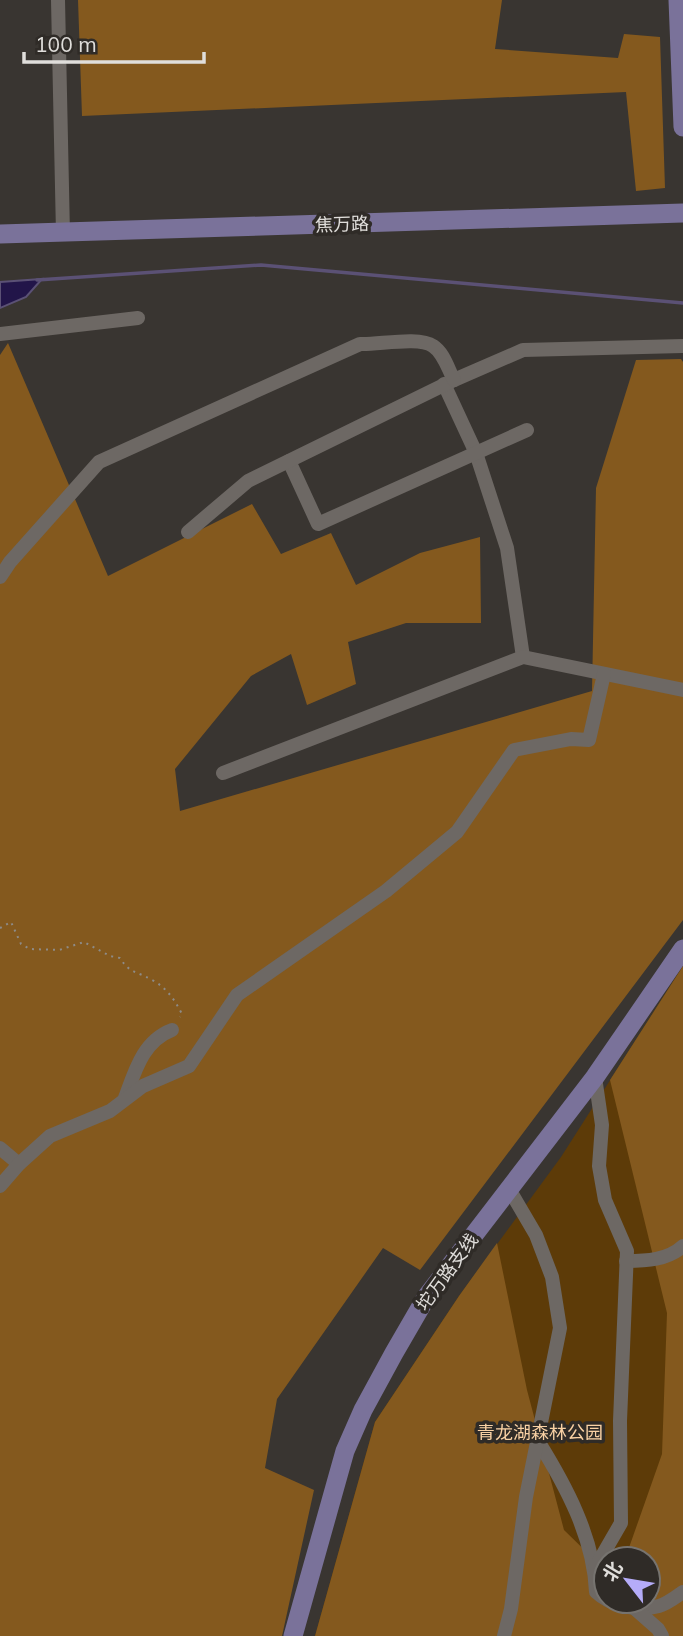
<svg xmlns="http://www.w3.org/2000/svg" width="683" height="1636" viewBox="0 0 683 1636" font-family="Mulish,'Noto Sans SC',sans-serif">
	<rect width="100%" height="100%" fill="#393531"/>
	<path fill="#5d3b08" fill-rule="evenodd" d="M683 966V1636H315L375 1422 459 1296 561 1157ZM606 1559H648V1601H606Z"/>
	<g fill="#84591e">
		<path d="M78 0H502L495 49 618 58 624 34 660 37 665 188 636 191 626 92 82 116Z"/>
		<path d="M8 343 108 576 252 504 281 554 331 533 356 585 420 553 480 537 481 623H406L348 642 356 684 307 705 291 654 251 676 175 769 180 811 592 691 596 488 636 360 681 359 683 362V920L420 1270 383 1248 277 1399 265 1468 314 1490 282 1636H0V355Z"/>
		<path d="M683 966V1636H315L375 1422 459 1296 497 1243 527 1390 564 1530 606 1571V1601H648V1559H625L662 1454 667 1313 610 1080Z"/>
	</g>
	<path fill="#221549" stroke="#5b5175" stroke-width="2" d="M42 279 26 297 0 308V282Z"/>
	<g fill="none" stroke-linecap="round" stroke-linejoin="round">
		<path stroke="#5b5175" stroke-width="3.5" d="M37 280 261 265 683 303"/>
		<path stroke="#8e8b87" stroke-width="2" stroke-dasharray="2 5" stroke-linecap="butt" d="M0 928 11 922 21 944 30 949 59 950 84 942 110 956 120 958C130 974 137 971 152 980 167 988 174 999 182 1014L180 1017"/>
		<g stroke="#6d6864" stroke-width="14">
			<path d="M58 0 63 234"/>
			<path d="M0 334 138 318"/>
			<path d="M444 384 476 453 507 548 523 657"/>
			<path d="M289 461 318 524 527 430"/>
			<path d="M188 532 248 481 454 380 523 350 683 346"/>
			<path d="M0 577 10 562 99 462 360 344C378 345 419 336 433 346 444 353 448 369 454 380"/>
			<path d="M223 773 523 657 683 690"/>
			<path d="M125 1098C135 1071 143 1041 172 1030"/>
			<path d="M0 1148 19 1164"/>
			<path d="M0 1186 19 1164 50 1136 110 1111 143 1086 189 1066 237 995 386 891 457 832 514 750 571 739 589 740 604 674"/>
			<path d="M626 1261C646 1261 668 1260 683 1246"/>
			<path d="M538 1441C566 1486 594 1538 596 1592 611 1606 637 1612 659 1606 667 1604 676 1597 683 1592"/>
			<path d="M595 1568 621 1523 620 1421 627 1251 605 1200 599 1166 602 1125 595 1077"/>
			<path d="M633 1607 658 1629 662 1636"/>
			<path d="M504 1636 511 1609 526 1497 560 1328 552 1277 536 1235 509 1189"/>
		</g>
		<g stroke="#7a729a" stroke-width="19">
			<path d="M678 0 683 127"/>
			<path d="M0 234 683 213"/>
			<path d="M293 1636 345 1451 363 1410 394 1353 427 1296 595 1077 683 949"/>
		</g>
	</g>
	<g text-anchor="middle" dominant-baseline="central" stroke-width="7" stroke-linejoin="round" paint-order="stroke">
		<g font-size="18" fill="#e0dedb" stroke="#2f2b27">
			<text transform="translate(342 224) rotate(-2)">焦万路</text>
			<text transform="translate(447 1272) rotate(-54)">坨万路支线</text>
		</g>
		<g font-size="18" fill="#f9d1a4" stroke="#2f2b27">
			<text x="540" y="1432">青龙湖森林公园</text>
		</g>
	</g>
	<g transform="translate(627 1580) rotate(301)"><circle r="33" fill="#2f2b27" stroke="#76736f" stroke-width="2"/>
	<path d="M0-5L12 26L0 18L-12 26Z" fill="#b5acf8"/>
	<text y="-10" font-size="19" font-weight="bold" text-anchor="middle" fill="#e0dedb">北</text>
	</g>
	<path d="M24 52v10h180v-10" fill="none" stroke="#e0dedb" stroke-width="3.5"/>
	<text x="35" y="52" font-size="21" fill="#e0dedb" stroke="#2f2b27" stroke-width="5" paint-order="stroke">100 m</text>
</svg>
